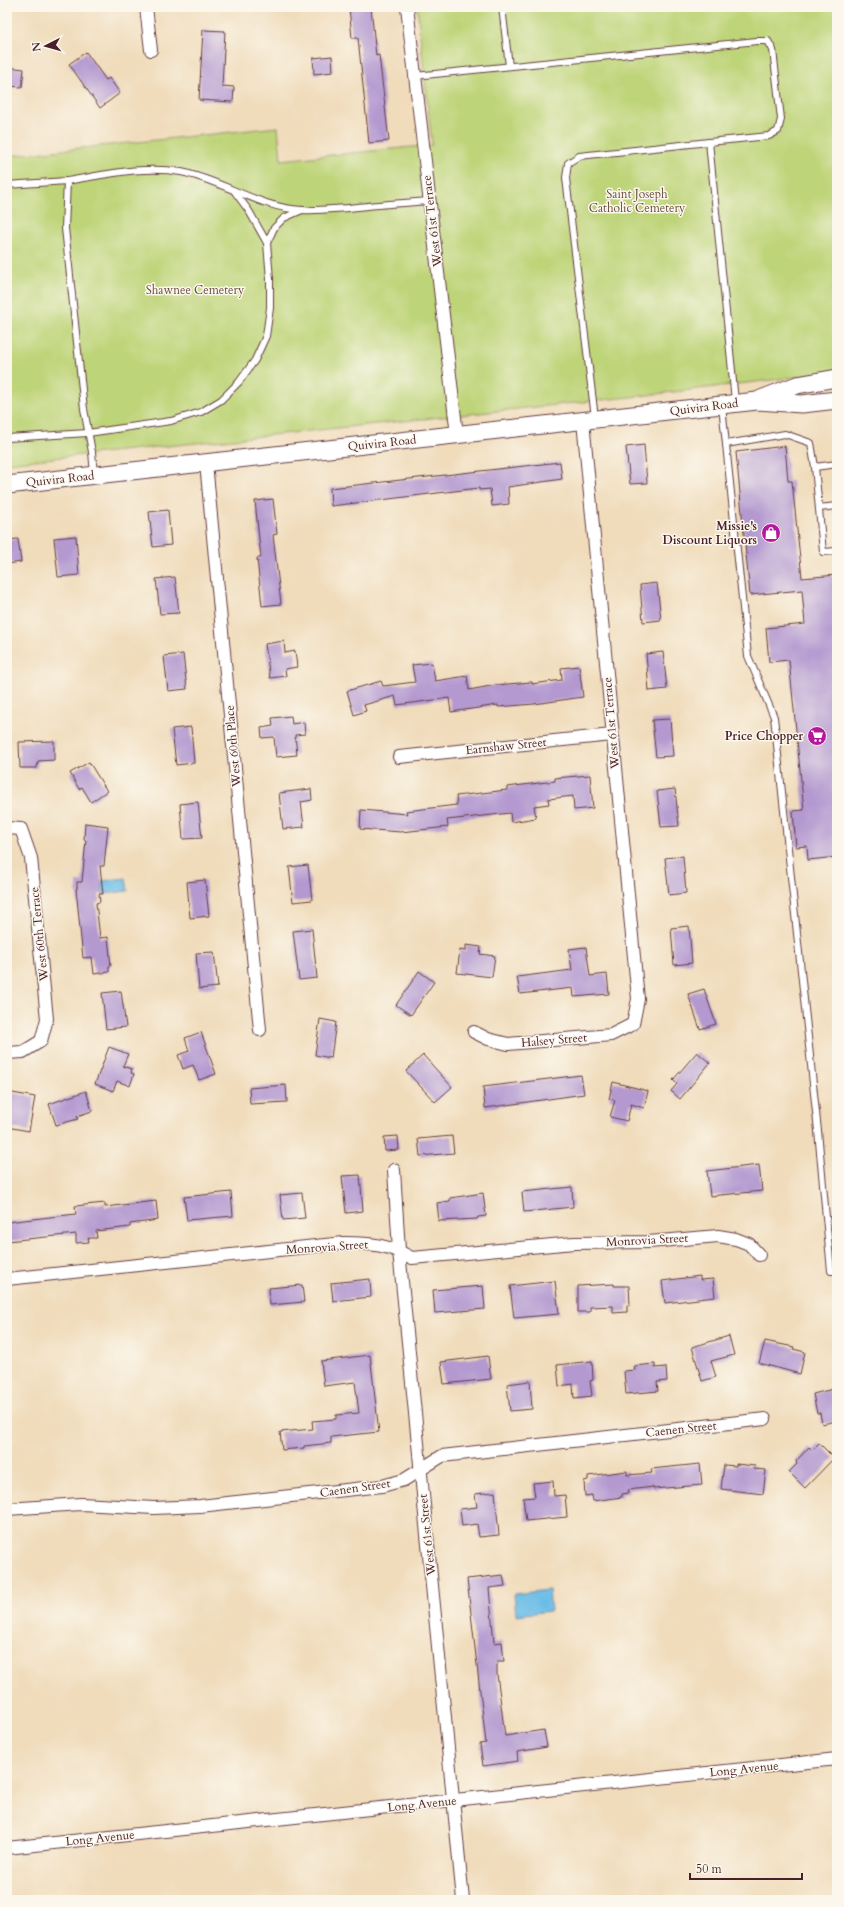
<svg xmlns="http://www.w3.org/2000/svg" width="844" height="1907" viewBox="0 0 844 1907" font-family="Cardo,serif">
	<rect width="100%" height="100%" fill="#fbf7ec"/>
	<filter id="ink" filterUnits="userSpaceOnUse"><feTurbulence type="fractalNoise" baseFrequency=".025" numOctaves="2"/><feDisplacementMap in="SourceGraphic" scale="8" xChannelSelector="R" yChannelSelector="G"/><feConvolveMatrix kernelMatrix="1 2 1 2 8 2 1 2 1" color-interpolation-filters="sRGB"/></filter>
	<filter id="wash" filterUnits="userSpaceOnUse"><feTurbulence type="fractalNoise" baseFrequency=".012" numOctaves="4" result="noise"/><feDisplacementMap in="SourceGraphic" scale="16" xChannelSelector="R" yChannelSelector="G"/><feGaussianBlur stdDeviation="0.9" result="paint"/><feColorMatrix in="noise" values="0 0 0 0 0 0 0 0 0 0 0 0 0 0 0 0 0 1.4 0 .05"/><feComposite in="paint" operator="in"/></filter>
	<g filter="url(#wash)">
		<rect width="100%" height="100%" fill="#f0dcbb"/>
		<path fill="#bed478" stroke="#847a52" d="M417 7H837V370L805 376 640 396 7 463V156L278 127 281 160 432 145Z"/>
		<g fill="#6bbde7" stroke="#5a6e89">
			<path d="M126 878 128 891 103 894 102 881Z"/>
			<path d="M549 1590 551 1611 516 1615 514 1594Z"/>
		</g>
		<g id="blocks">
			<g fill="#b399d0">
				<path d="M349 7H371L376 56 379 55 389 141 369 143 358 38H352Z"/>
				<path d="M203 30 225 31 222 86 234 87 233 102 199 100Z"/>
				<path d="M86 52 106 80 109 78 120 93 100 108 69 64Z"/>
				<path d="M332 56 333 72 314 74 313 58Z"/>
				<path d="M7 67 24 69 22 87 7 86Z"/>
				<path d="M644 445 647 483 630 484 626 447Z"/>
				<path d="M785 446 788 481H792L802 578 837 575V857L808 860 807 846 796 847 793 811 804 810 789 660 769 662 766 628 805 624 802 590 750 595 736 452Z"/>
				<path d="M560 462 562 479 508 487 509 504 492 506 490 489 479 490V488L331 506 330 488Z"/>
				<path d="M273 499 277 534 273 535 281 604 262 606 257 558H261L255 501Z"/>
				<path d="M168 510 171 545 153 547 149 512Z"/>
				<path d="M76 536 79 575 58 577 54 538Z"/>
				<path d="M18 539 21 562 7 564V540Z"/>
				<path d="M175 577 179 613 160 614 156 579Z"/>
				<path d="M657 583 661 620 643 622 640 585Z"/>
				<path d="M284 641 285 653 295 651 297 667 285 669 286 676 270 678 265 644Z"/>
				<path d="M663 652 667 689 649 691 646 654Z"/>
				<path d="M183 654 187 689 168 691 164 656Z"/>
				<path d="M432 663 435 681 467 676 469 690 496 685 532 682V684L562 680 561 668 579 666 583 697 534 704 498 707V705L451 712 449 698 397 705 395 696 364 705 366 711 354 715 347 691 381 681 383 686 415 682 412 665Z"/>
				<path d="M291 716 292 724 304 722 305 734 295 735 297 755 276 757 274 737 262 738 261 728 273 726 272 718Z"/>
				<path d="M670 719 673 756 656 757 652 720Z"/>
				<path d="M191 727 194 763 176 765 172 729Z"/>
				<path d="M54 741V760L38 761 37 768H20L19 742Z"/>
				<path d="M89 762 107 791 91 802 82 787 79 789 70 773Z"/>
				<path d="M590 775 593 808 574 810 573 796 548 799 549 804 534 806 536 818 511 822 510 813 447 820 448 827 401 832 360 829 361 810 407 814 406 811 457 805 456 796 507 790V787L555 781V778Z"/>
				<path d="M311 789 312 800 301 802 304 827 283 829 279 793Z"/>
				<path d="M675 789 679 826 661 827 657 791Z"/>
				<path d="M198 802 202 838 183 839 180 804Z"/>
				<path d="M85 823 108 826 104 866H100L103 894H99L100 902 96 903 100 938 108 937 111 966H109V972L94 974 92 957 83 958 76 889H77V882H82L86 840H84Z"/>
				<path d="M683 856 686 893 669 895 665 858Z"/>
				<path d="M308 865 312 900 293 902 289 867Z"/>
				<path d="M205 880 209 916 190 918 187 882Z"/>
				<path d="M689 926 692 963 674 965 671 928Z"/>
				<path d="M312 929 317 978 299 980 293 931Z"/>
				<path d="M466 945 481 947 480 954 495 956 492 977 457 973 460 950 466 951Z"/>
				<path d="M586 947 590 976 607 974 609 994 574 997 573 988 520 994 517 977 572 970 569 949Z"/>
				<path d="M214 952 218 987 199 989 196 953Z"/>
				<path d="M419 971 434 982 411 1015 396 1005Z"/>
				<path d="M704 989 716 1024 700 1029 688 994Z"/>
				<path d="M121 991 126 1027 106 1029 102 993Z"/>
				<path d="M320 1019 336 1022 331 1058 315 1055Z"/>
				<path d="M201 1032 216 1074 199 1080 193 1065 183 1069 178 1055 189 1051 185 1038Z"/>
				<path d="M109 1047 128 1054 123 1066 132 1069 131 1073 134 1074 130 1086 117 1081 113 1091 95 1084Z"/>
				<path d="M697 1052 710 1063 680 1099 671 1091 677 1084 673 1080Z"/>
				<path d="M423 1055 452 1087 435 1102 406 1071Z"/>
				<path d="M581 1075 584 1094 485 1108 483 1087Z"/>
				<path d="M613 1082 648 1091 644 1108 631 1104 627 1121 610 1117 615 1100 609 1099Z"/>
				<path d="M286 1085 287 1102 250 1104 249 1088Z"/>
				<path d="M86 1091 92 1111 77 1116 78 1119 56 1125 49 1104Z"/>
				<path d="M7 1092 35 1097 29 1131 7 1127 9 1116H7Z"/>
				<path d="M398 1136 399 1150 385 1151 384 1137Z"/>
				<path d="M452 1136 454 1153 420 1156 418 1139Z"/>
				<path d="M759 1165 762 1191 710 1196 707 1171Z"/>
				<path d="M360 1175 363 1211 346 1213 342 1176Z"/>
				<path d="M572 1187 573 1207 524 1212 522 1192Z"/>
				<path d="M231 1192 233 1216 187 1220 184 1197Z"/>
				<path d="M302 1193 305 1218 283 1220 280 1195Z"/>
				<path d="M483 1193 486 1216 478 1217 477 1219 439 1221 437 1203 450 1201V1198Z"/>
				<path d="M156 1201 158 1220 130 1224V1227L96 1231 97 1238H88L89 1242 76 1243V1234L7 1241V1222L76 1214 75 1206 105 1203V1207Z"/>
				<path d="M700 1276V1280L713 1279 715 1297 665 1303 662 1281Z"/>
				<path d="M370 1279 371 1297 333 1301 331 1283Z"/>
				<path d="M555 1281 559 1314 514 1318 510 1286Z"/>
				<path d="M614 1284V1286H629L630 1305H627V1312L613 1313V1306L590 1307V1312H578V1286Z"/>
				<path d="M302 1285 304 1302 270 1305 269 1288Z"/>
				<path d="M483 1286 485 1309 435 1313 433 1290Z"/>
				<path d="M729 1336 734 1355 711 1361 716 1377 702 1381 692 1347Z"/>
				<path d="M765 1341 794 1347 793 1349 805 1352 800 1374 759 1363Z"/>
				<path d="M370 1355 379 1432 331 1437V1443L304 1446V1448L282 1450 280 1432 313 1429 312 1421 336 1419V1415L359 1413 355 1382 324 1386 321 1361Z"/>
				<path d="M488 1356 491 1379 444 1384 441 1362Z"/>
				<path d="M592 1361 593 1380 590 1381 592 1396 574 1398 573 1384 559 1386 557 1365Z"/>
				<path d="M655 1364V1368L666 1367 667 1381 657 1382 658 1391 626 1394 624 1371 635 1370 634 1366Z"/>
				<path d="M530 1381 532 1409 510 1411 507 1384Z"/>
				<path d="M837 1388V1421L822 1424 820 1413H817L813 1394Z"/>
				<path d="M819 1443 834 1458 805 1488 789 1472 797 1464 796 1461 809 1447 812 1450Z"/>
				<path d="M700 1464 702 1485 653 1489V1487L628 1490 629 1493 622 1494V1497L593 1501 592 1495 585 1496 584 1481 588 1480V1476L627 1471V1475L652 1473 651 1469Z"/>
				<path d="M736 1464 755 1466 754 1469 766 1470 763 1494 721 1489 724 1465 736 1466Z"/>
				<path d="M553 1481 554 1496 565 1495 567 1517 526 1521 523 1498 535 1497 533 1483Z"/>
				<path d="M495 1492 499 1535 479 1537 477 1524 462 1526 460 1509 477 1507 475 1494Z"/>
				<path d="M503 1575 505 1586 489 1588 494 1643 502 1642 504 1661H497V1674L505 1736 544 1730 547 1747 517 1752 518 1761 483 1766 480 1744 486 1743 467 1579Z"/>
			</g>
		</g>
	</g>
	<g filter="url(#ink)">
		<use href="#blocks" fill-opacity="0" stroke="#633b41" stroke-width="1"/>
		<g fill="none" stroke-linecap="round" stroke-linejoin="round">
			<g stroke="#633b41" stroke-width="8">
				<g id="service">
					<path d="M502 7 509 66"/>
					<path d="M415 76 757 41H768L773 50 781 119 778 131 769 136 709 142 735 401"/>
					<path d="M7 185 67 181"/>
					<path d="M235 192 249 211 267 243"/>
					<path d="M722 406 748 656 774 717 818 1131 831 1271H837"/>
					<path d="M595 418 566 178 568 163 579 156 709 142"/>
					<path d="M7 438 88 433 171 421 201 412 221 400 239 382 255 360 266 336 270 308V279L267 243 274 228 284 218 302 210"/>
					<path d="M726 444 785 434 811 443 815 467 837 464"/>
					<path d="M815 467 823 552 837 551"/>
					<path d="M94 474 92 452 84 409 65 228 67 181C104 175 144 165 181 172 222 180 259 208 302 210 317 211 333 209 348 208 375 205 402 203 429 201"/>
					<path d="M819 508 837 506"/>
				</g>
			</g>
			<g stroke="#633b41" stroke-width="14">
				<g id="minor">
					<path d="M146 7 151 50"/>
					<path d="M407 7 457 435"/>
					<path d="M206 463 260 1030"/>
					<path d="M399 757 612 735"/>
					<path d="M7 828 21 829 31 858 47 1019 41 1041 23 1052 7 1053"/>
					<path d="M474 1032 488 1039 508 1044 611 1035 633 1024 638 999 583 421"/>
					<path d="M394 1170 399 1251 463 1900"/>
					<path d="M7 1279 344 1243C371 1243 389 1245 412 1258L574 1243 649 1242 718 1236 736 1239 749 1244 759 1255"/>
					<path d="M7 1509 81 1504 154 1508 200 1506 382 1486 404 1480 442 1456 765 1419"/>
					<path d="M7 1848 837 1759"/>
				</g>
			</g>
			<g stroke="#633b41" stroke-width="19">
				<g id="secondary">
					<path d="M761 399 797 385 837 378"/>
					<path d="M7 485 757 401 802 404 837 400"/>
				</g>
			</g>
			<use href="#service" stroke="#fff" stroke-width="6"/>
			<use href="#minor" stroke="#fff" stroke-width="12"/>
			<use href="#secondary" stroke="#fff" stroke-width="17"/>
		</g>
	</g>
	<defs>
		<g id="shop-disc" transform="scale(1)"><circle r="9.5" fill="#b5179e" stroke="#fbf7ec"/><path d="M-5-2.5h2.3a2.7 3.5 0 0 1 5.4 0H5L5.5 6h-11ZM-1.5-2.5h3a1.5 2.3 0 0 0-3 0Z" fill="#fff"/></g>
		<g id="supermarket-disc" transform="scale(1)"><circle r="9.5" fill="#b5179e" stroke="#fbf7ec"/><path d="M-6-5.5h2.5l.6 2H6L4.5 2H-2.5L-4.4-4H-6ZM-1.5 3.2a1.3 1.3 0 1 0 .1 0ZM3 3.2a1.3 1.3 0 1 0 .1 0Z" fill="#fff"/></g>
	</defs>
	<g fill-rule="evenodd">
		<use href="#shop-disc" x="771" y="533"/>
		<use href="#supermarket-disc" x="817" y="736"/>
	</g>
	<g text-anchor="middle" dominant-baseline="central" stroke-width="3" stroke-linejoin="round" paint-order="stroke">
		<g font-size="12" fill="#674c3e" stroke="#fbf7ec">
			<text x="637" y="194">Saint Joseph<tspan x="637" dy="14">Catholic Cemetery</tspan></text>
			<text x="195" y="290">Shawnee Cemetery</text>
		</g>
		<g font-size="12" fill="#4a1f2b" stroke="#fbf7ec">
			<text transform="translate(432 221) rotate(-97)">West 61st Terrace</text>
			<text transform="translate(704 407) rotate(-7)">Quivira Road</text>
			<text transform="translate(382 443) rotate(-6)">Quivira Road</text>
			<text transform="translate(60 479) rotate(-6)">Quivira Road</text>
			<text transform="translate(611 723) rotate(-95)">West 61st Terrace</text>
			<text transform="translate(233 746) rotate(-95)">West 60th Place</text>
			<text transform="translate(506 746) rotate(-6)">Earnshaw Street</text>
			<text transform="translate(39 934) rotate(-96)">West 60th Terrace</text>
			<text transform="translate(554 1040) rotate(-5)">Halsey Street</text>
			<text transform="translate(647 1240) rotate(-3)">Monrovia Street</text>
			<text transform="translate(327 1247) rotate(-4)">Monrovia Street</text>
			<text transform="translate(681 1429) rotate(-6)">Caenen Street</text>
			<text transform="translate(355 1488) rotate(-8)">Caenen Street</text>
			<text transform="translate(427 1535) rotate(-96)">West 61st Street</text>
			<text transform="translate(744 1769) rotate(-6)">Long Avenue</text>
			<text transform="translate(422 1804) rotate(-6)">Long Avenue</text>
			<text transform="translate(100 1838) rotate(-6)">Long Avenue</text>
		</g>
		<g font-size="12" font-weight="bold" fill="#4a1f2b" stroke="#fbf7ec" text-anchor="end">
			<text x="757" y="526">Missie's<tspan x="757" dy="14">Discount Liquors</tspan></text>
			<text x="803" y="736">Price Chopper</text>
		</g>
	</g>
	<rect width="844" height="1907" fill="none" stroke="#fbf7ec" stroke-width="24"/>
	<g transform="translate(46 46) rotate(264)" stroke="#fbf7ec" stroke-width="3" paint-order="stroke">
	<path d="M0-3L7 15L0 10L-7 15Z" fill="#4a1f2b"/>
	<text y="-6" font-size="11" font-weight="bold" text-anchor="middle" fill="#4a1f2b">N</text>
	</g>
	<path d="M690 1873v6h112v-6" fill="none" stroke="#4a1f2b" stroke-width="2"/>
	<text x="696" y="1873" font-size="12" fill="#4a1f2b" stroke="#fbf7ec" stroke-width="3" paint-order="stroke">50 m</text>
</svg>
